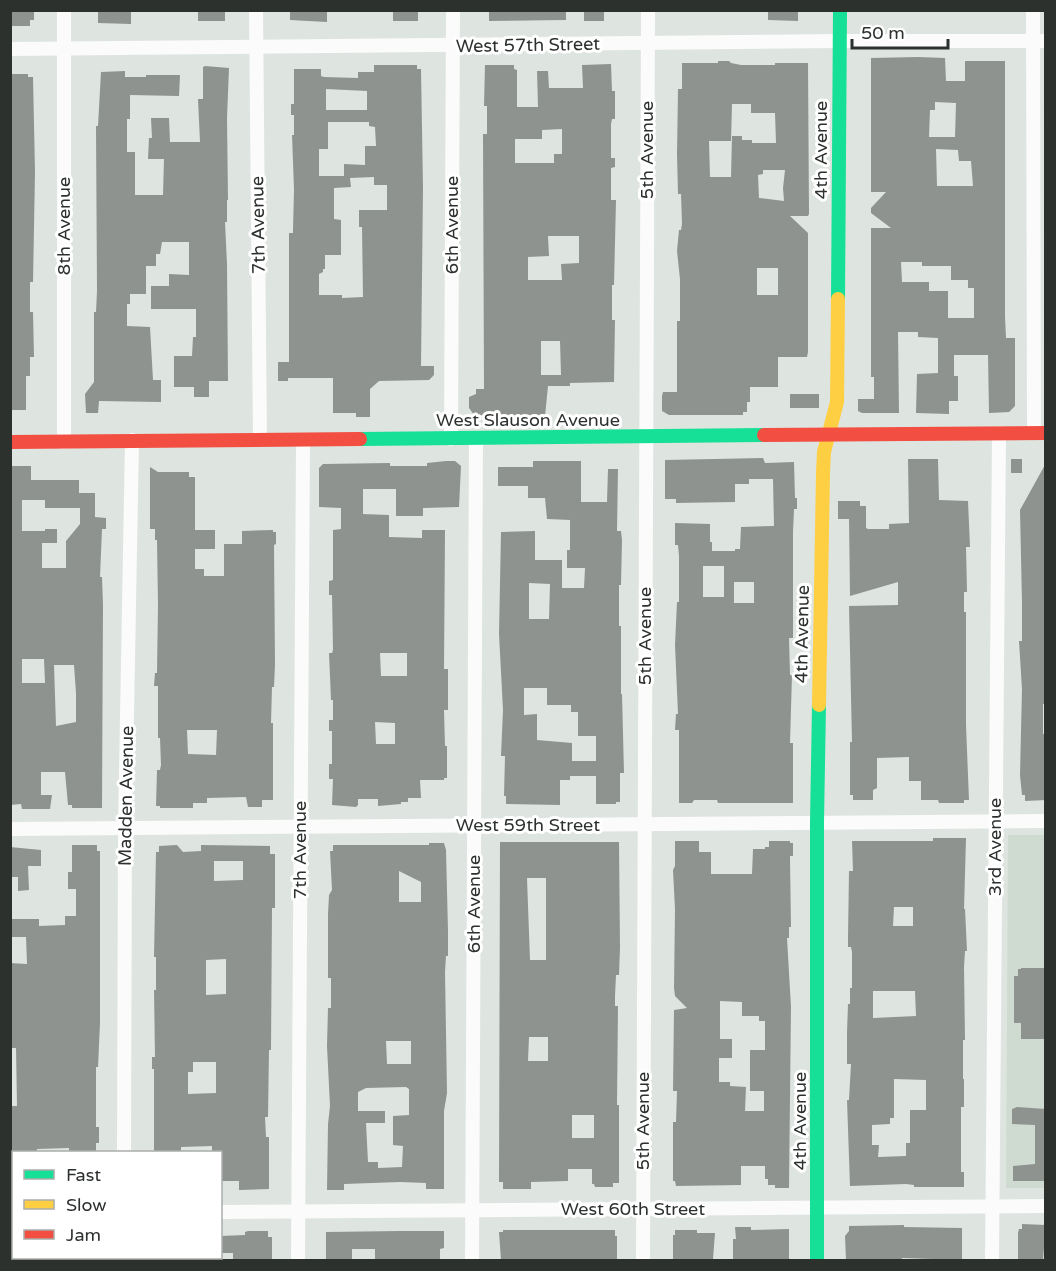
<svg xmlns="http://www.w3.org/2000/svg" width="1056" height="1271" viewBox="0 0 1056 1271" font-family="'Varela Round',sans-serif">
	<rect width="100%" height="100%" fill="#dee4df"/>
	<path fill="#cfdbd0" d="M1008 835H1045V1188H1006Z"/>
	<g fill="#8f9390" fill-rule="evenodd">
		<path d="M10 10H34V20H30V26H10Z"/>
		<path d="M98 10H131V24L98 23Z"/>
		<rect x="198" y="10" width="27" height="11"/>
		<path d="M290 10H327V22L290 20Z"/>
		<rect x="393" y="10" width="25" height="11"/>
		<path d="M489 10H566V20L489 21Z"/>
		<rect x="584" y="10" width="20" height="11"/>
		<path d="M768 10H798V21L768 20Z"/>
		<path d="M918 57 945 58 946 81H965V61H1005V317L1006 338H1015V406L1009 412 989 413 988 355H954V376H958V401H949V414L916 413 917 374 938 373V338L918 337V332H898L899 413H862L858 411V399H874V377H871V228H891L871 213V208L886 192H871V58ZM935 102 956 103 955 137H929L930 110H935ZM936 149 958 150 959 161H971L973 186H937ZM901 262H922V266H951V280H968V288H974V318H948V291H929V282H902Z"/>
		<path d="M718 61H729L731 63 741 65H775V63H808L809 214 808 216H790L808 233V352L807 357H778V387H750V402H747V412H743V415H669L662 411V396L663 392H677V321H680V279L677 251 679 230H681L682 224 681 194H678L677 154 678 89H682V63H718ZM732 104H751V113H775L776 143H752V140H742V136H732L731 177H710L709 141H731ZM763 170H785L783 188 784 201 759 198 758 175 763 174ZM757 268H778V295H757Z"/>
		<path d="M611 64 612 91H615V119H612L611 124V158H615V167L611 168V200H616L614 285H612V320H615L614 382 570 383V386H548L545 416 474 415 469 408V397L476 394V389H484L483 134H487V106H484L485 65H514V69L517 70V107H538L537 71H548L549 88H583L582 65ZM562 129V154H554V163H515V139H542V130ZM548 236H579V263L561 264 562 280H528V257L549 256ZM541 341H560L561 375H541Z"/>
		<path d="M374 65H417V69H421L423 188 421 366H434V375L429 380 379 381 370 389V417H356V413H333V378H288V381H278V362H289V233H293V231L294 189 292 135H294V115H291V104H294V69H321V76L324 77 358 78V72H374ZM326 89 367 91V110H326ZM328 122H369V126L375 127 376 146H365V165L344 164V176H319V149H328ZM374 177V185H387V210H359V227H362L363 297 342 298V295H319V274L323 272V269H325V255H341V220L334 219V188L351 187 350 178Z"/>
		<path d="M205 66 229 68 227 118 228 200H227V222H225L227 264 228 381H209V397H194V387H174V356H192L193 337H196V309H151V286H169V274L189 275V242H162L160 254H156V266H146V294H130V304H127V326L150 327 153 380H161V402L99 401 98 413H86L85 394 94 382V312H96L97 291 96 126H98L101 72 125 71V77H146V75H180L179 96 130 95V119H127V152H135V195H163L164 159H148L149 138H152L151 118H169L170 142H200L198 99H203V67Z"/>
		<path d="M12 74H28V77H33L35 172 33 282H30V312H33L34 357H30V376H26V410H11L10 76Z"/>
		<rect x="790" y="394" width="29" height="14"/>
		<path d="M763 458 765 463 794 462 795 498H797V509H794L793 532V638H789L790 675H792L790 743H793V803H718L717 800H694L692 803H679V730H675L676 714H678L675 645 677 602H679V556L678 545H675V523L710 524V542H712V551H735V549H740L741 527 774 526 773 479H749V484H735V502L676 503V499H665V460ZM703 566H724V597H703ZM734 582H754V603H734Z"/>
		<path d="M908 459H938L939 500 968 501 970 547H966L967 592H964V612H966V725L969 800H964V803H939L938 800H921V781H909V757L877 758V788L873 790V800H853V795H850V742H852L849 606 898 605V582L850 596 849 519H838V501H860V506H866V528L868 529H889V524L909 523Z"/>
		<rect x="1011" y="459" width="11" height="14"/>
		<path d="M446 461H455L461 466 459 507 423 508V516H396V489H363V514L389 515V537L422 538V530H445L444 669H448V710H444L445 746H447V778H444V780H420L421 798H408V802H401V804L378 806V799H358V805L356 807 332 805 333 779H329V764H332V731H329V720H333V700H331L329 653H332L333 650 332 595H329V581L333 580V530L341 529V508L319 507V468L323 464 390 463V466H427V463ZM380 653H407V676H381ZM375 722 395 723V744H376Z"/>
		<path d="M533 461H581V502H607L608 469H618L617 531H621L622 540 621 585H619V626H621V694H622L624 773H620V802H616V804H596V776H570V780H560V805L506 804V796H504L505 756H501L503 710 499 634 501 532 535 531V560H562V588H584L585 568H567V550H570V520L547 519 545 498H528V486H498V467H533ZM529 583 550 584 549 619H529ZM524 688H547V705H571V712H578V736H596V761H572V743L537 740V714L524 715Z"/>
		<path d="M1046 463V489H1044V528H1046V704H1043V734H1046V800L1025 801V795H1022L1020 775 1022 689 1019 641H1022V603L1020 510Z"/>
		<path d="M11 466H31V480H79V493H95V517L106 518V529H102L100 577H102L103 605 102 808H72V805H68L65 772H41V795H52L50 809H22L21 804 10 805ZM22 500H45V508H80V524L66 541V568H42V543H57V529H45V531H22ZM22 659H44L45 683H22ZM54 665H74L76 693V722L56 726Z"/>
		<path d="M150 467 158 472H189V477H195V530H215V549H195V569H204V576H224V544H242V531L273 530V532H276V544L274 545 275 664 274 687H272L271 723H273V800H262V807H248L246 797 207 798V803H193V808H160V806H156L157 770H160L161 765 160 738H158V686H154L155 673H157L158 605 157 540H155V529H150ZM187 730H217L216 755 188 754Z"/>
		<path d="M933 838H966L964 909H965L967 951H965L964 967 965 1040H963V1079H964V1107H961V1172H964V1187H914V1185L906 1184 850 1186 847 1100H849L851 1064H847V1033L848 1004H850V988H852V952L851 947H848V937L849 871H853L852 841H933ZM894 907H913V926H893ZM873 991H915L916 1016 873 1018ZM894 1079 926 1080V1110H910V1143H906V1156L878 1157 879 1145H872V1125L890 1124V1118H894Z"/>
		<path d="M675 841H699V852H711V874H752L753 849H765V847H769V841H790V843H793V856H790V859L791 927H789V938H787L791 1007 789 1188H775V1185H768V1179H765V1166H741V1185L676 1186 675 1181H673V1122H676L677 1091H673L674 1010 687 1008 675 996 674 988 675 909 673 870 675 866ZM720 1001 742 1002V1016H759V1021H765V1050H750V1091H764V1111H745L746 1087 730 1086V1082H719V1058H732V1039H720Z"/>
		<path d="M500 842H619L620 948 619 975H616L615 996V1006H618L617 1105H619V1183H613V1187H595L594 1184H592V1169H568V1181L531 1182V1189H503V1182H499ZM527 878H546V960H530ZM529 1037H548V1061H528ZM572 1115H594V1138H572Z"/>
		<path d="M429 843H444L446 850 448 931V956H446L445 972 447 1093 444 1111V1189H426V1183L400 1182 344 1184V1190H327L328 1124 330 1106 327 1046 328 1008H331V978H328V914L329 895 332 890 330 851H333V845H429ZM399 871 421 882V902H399ZM386 1041H411V1064H387ZM406 1087 409 1089V1115L393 1116V1145L403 1146 402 1167 378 1168V1162H368L366 1123H385V1111H358V1092L366 1088Z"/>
		<path d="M72 845H97V851H100V1023L98 1067H96V1127H99V1143H96V1152H69V1148L37 1149V1152H10V1106H17L16 1048H10V963L27 964 26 937H10V919H39V926L65 925V916H76V889H68V872H72Z"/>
		<path d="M177 845 183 852 201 851V845L270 846V854H275V908H272L271 1050H269L268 1117H265L266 1137H269V1189L239 1190V1181H221L220 1152H212V1146L181 1147V1152H154V1069H152V1057H155L154 990H156V957H154L156 852H159V846ZM214 861H243V880L214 881ZM226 959V994L206 995V960ZM193 1062H216V1093L188 1094V1072H193Z"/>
		<path d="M10 847 41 850V866H28L29 890 18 891V877H10Z"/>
		<path d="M1021 968H1046V1039H1021V1023H1014V976H1018V969H1021Z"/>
		<path d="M1017 1107 1046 1109V1181H1013V1166L1035 1164V1125L1012 1124V1109Z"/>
		<path d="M1022 1224 1046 1225 1043 1260 1018 1259V1233L1019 1229H1022Z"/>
		<path d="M904 1225V1227L962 1228V1260L902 1258V1260H846L845 1236 849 1231V1226Z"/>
		<path d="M735 1227H751V1230L789 1229V1260H733V1239H736Z"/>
		<path d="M503 1230H615V1236H617V1260H501L499 1232H503Z"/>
		<path d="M675 1230H697V1233H715L713 1259 673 1260V1235H675Z"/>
		<path d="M248 1231H268V1237H272V1260H233V1253H220V1236L245 1235V1232Z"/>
		<path d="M400 1231H444V1248L440 1249V1260H375V1249H352V1260H326V1232Z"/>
	</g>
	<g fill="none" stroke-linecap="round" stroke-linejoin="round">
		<g stroke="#fafbfa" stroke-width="14">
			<path d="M256 10 260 440"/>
			<path d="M1033 10 1034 433"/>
			<path d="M10 49 840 41H1046"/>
			<path d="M451 439 453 10"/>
			<path d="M64 442V10"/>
			<path d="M10 829 1046 821"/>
			<path d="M124 1152 125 828 132 440"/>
			<path d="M220 1212 1046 1206"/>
			<path d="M10 1213H14"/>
			<path d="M124 1260V1258"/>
			<path d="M298 1260 303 440"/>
			<path d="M472 1260 476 439"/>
			<path d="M643 1260 648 10"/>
			<path d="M992 1260 999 433"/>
		</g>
		<g stroke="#16e098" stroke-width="14">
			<path d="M838 299 840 10"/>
			<path d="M360 439 764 435"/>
			<path d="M817 1260V822L819 705"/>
		</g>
		<path stroke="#ffcf43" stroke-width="14" d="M819 705 823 473 824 452 837 402 838 299"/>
		<g stroke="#f24e42" stroke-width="14">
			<path d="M764 435 1046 433"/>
			<path d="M10 442 360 439"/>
		</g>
	</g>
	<g text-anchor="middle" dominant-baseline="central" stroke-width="6" stroke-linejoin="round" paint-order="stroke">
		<g font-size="18" fill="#2d312e" stroke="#fff">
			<text transform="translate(528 45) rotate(-1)">West 57th Street</text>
			<text transform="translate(647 150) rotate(-90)">5th Avenue</text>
			<text transform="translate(821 150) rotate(-90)">4th Avenue</text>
			<text transform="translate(258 225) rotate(-91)">7th Avenue</text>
			<text transform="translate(452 225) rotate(-90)">6th Avenue</text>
			<text transform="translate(64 226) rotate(-90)">8th Avenue</text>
			<text x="528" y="420">West Slauson Avenue</text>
			<text transform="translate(802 634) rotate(-89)">4th Avenue</text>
			<text transform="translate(645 636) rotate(-90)">5th Avenue</text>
			<text transform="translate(126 796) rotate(-89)">Madden Avenue</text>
			<text x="528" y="825">West 59th Street</text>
			<text transform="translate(995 847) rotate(-90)">3rd Avenue</text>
			<text transform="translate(300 850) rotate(-90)">7th Avenue</text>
			<text transform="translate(474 904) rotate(-90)">6th Avenue</text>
			<text transform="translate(643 1121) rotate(-90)">5th Avenue</text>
			<text transform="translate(800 1121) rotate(-90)">4th Avenue</text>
			<text x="633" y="1209">West 60th Street</text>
		</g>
	</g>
	<rect width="1056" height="1271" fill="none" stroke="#2d312e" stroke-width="24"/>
	<rect x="12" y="1151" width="210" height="108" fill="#ffffff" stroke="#abadab" stroke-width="1.5"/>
	<rect x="24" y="1170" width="30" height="9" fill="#16e098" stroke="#abadab" stroke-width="1.5"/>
	<text x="66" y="1181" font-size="18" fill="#2d312e">Fast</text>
	<rect x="24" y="1200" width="30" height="9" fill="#ffcf43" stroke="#abadab" stroke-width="1.5"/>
	<text x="66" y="1211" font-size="18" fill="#2d312e">Slow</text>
	<rect x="24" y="1230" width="30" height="9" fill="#f24e42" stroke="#abadab" stroke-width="1.5"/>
	<text x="66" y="1241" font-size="18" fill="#2d312e">Jam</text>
	<path d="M852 39v9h96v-9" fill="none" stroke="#2d312e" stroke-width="3"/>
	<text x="861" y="39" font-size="18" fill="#2d312e" stroke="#ffffff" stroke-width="4.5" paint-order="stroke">50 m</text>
</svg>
